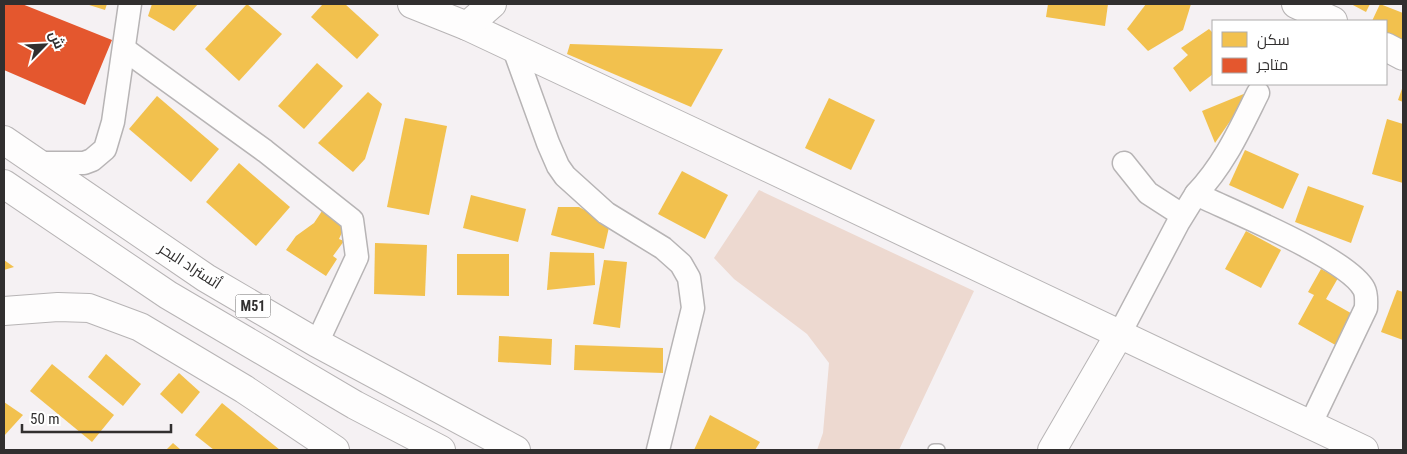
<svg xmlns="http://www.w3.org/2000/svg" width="1407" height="454" viewBox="0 0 1407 454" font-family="'Roboto Condensed',Cairo,sans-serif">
	<rect width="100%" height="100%" fill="#f5f1f3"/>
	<path fill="#edd9d0" d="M759 190 974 291 899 450H817L823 433 829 363 807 334 734 279 714 258Z"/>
	<g fill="#f2c14e">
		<path d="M86 4H107L105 10Z"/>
		<path d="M152 4H198L174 31 148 16Z"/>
		<path d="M247 4 282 34 239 81 205 49Z"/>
		<path d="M323 4H345L379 35 357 59 311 17Z"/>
		<path d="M1048 4H1108L1105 26 1046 17Z"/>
		<path d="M1146 4H1191L1183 30 1148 51 1127 29Z"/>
		<path d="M1351 4H1370L1366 12Z"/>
		<path d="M1380 4 1403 13V47L1386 40V21H1372Z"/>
		<path d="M1209 29 1213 33V74L1190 92 1173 68 1188 55 1181 48Z"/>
		<path d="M570 44 723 49 691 107 567 54Z"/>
		<path d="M317 63 343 86 304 129 278 106Z"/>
		<path d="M1403 86V102L1398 100Z"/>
		<path d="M1251 91 1215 143 1202 111Z"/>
		<path d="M368 92 382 104 365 159 353 172 318 143Z"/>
		<path d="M157 96 219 149 191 182 129 129Z"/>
		<path d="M829 98 875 120 851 170 805 148Z"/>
		<path d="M405 118 447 126 429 215 387 207Z"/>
		<path d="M1387 119 1403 124V183L1372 174Z"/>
		<path d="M1245 150 1299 174 1283 209 1229 185Z"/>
		<path d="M239 163 290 207 256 246 206 202Z"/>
		<path d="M682 171 728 195 705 239 658 214Z"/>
		<path d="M1308 186 1364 206 1351 243 1295 222Z"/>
		<path d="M471 195 526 209 518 242 463 228Z"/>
		<path d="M558 207H579L610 223 604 249 551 235Z"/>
		<path d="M322 211 344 228 339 239 344 241 333 256 337 259 326 276 286 250 296 236 314 223Z"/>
		<path d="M1246 231 1281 250 1261 288 1225 269Z"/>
		<path d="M375 243 427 245 425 296 374 294Z"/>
		<path d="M550 252 594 253 595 285 547 290Z"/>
		<path d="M457 254H509V296L457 295Z"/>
		<path d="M4 260 14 267 4 270Z"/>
		<path d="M604 260 627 262 620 328 593 324Z"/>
		<path d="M1321 269 1338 278 1326 299 1356 316 1339 347 1298 324 1314 295 1308 292Z"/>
		<path d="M1397 290 1403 292V340L1381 332Z"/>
		<path d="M499 336 552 339 551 365 498 362Z"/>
		<path d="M575 345 663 348V373L574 370Z"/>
		<path d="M106 354 141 384 123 406 88 377Z"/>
		<path d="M52 364 114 415 92 442 30 391Z"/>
		<path d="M179 373 200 392 182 414 160 394Z"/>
		<path d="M4 402 23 415 4 436Z"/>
		<path d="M222 403 280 450H214L195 435Z"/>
		<path d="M710 415 760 442 755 450H694Z"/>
		<path d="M173 443 181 450H166Z"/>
	</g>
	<path fill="#e4572e" d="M4 4H22L112 40 85 105 4 70Z"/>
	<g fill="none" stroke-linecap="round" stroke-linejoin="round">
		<g stroke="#b7b4b5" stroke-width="14">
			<path id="lane" d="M934 450H939"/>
		</g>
		<g stroke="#b7b4b5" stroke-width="25">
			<g id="street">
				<path d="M124 49 265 151 352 220 357 257 317 343"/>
				<path d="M514 49 548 143 558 166 565 176 606 213 663 248 681 264 689 278 693 308 658 450"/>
				<path d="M36 163H84L92 160 105 149 113 122 130 4"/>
				<path d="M1124 163 1148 193 1182 215"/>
				<path d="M1196 194C1224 165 1240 129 1258 93"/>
				<path d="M1120 333 1178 223 1196 194C1231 211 1348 258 1364 289 1367 295 1366 301 1366 308L1311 423"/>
			</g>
		</g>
		<g stroke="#b7b4b5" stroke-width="30">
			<g id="secondary">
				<path d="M412 4 467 26 693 132 1364 450"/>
				<path d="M1296 4 1333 21"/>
				<path d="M467 26 492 4"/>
				<path d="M1386 47 1403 56"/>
				<path d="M4 311 58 307 89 308 140 327 244 389 335 450"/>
				<path d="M1052 450 1120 333"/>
			</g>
		</g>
		<g stroke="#b7b4b5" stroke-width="30">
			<g id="highway">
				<path d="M4 140 206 278 317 343 516 450"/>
				<path d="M4 184 168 295 355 405 441 450"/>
			</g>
		</g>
		<use href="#lane" stroke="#fefdfd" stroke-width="11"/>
		<use href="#street" stroke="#fefdfd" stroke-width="22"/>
		<use href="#secondary" stroke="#fefdfd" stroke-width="28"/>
		<use href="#highway" stroke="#fefdfd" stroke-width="28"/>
	</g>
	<g text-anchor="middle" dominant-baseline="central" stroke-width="5" stroke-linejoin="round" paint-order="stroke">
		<rect fill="#fff" stroke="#6f6d6d" stroke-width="1" x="235.5" y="294.5" width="35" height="23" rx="4"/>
		<g font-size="14" font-weight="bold" fill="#312f2f">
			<text x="253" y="306">M51</text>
		</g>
		<g font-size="15" fill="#312f2f" stroke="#fff">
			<text transform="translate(190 266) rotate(33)">أتستراد البحر</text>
		</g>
	</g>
	<rect width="1407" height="454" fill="none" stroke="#312f2f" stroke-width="10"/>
	<rect x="1212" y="20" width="175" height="65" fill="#ffffff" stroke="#adacac"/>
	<rect x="1222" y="32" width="25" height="15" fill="#f2c14e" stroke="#adacac"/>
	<text x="1257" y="45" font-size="15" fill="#312f2f">سكن</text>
	<rect x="1222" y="58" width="25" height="15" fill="#e4572e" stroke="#adacac"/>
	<text x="1257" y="70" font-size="15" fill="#312f2f">متاجر</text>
	<g transform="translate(45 45) rotate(66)" stroke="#ffffff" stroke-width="4" paint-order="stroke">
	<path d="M0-4L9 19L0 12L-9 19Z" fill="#312f2f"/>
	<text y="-8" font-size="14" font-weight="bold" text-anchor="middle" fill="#312f2f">ش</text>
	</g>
	<path d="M22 424v8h149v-8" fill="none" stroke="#312f2f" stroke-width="2.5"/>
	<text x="30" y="424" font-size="15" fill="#312f2f" stroke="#ffffff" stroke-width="4" paint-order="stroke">50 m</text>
</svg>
